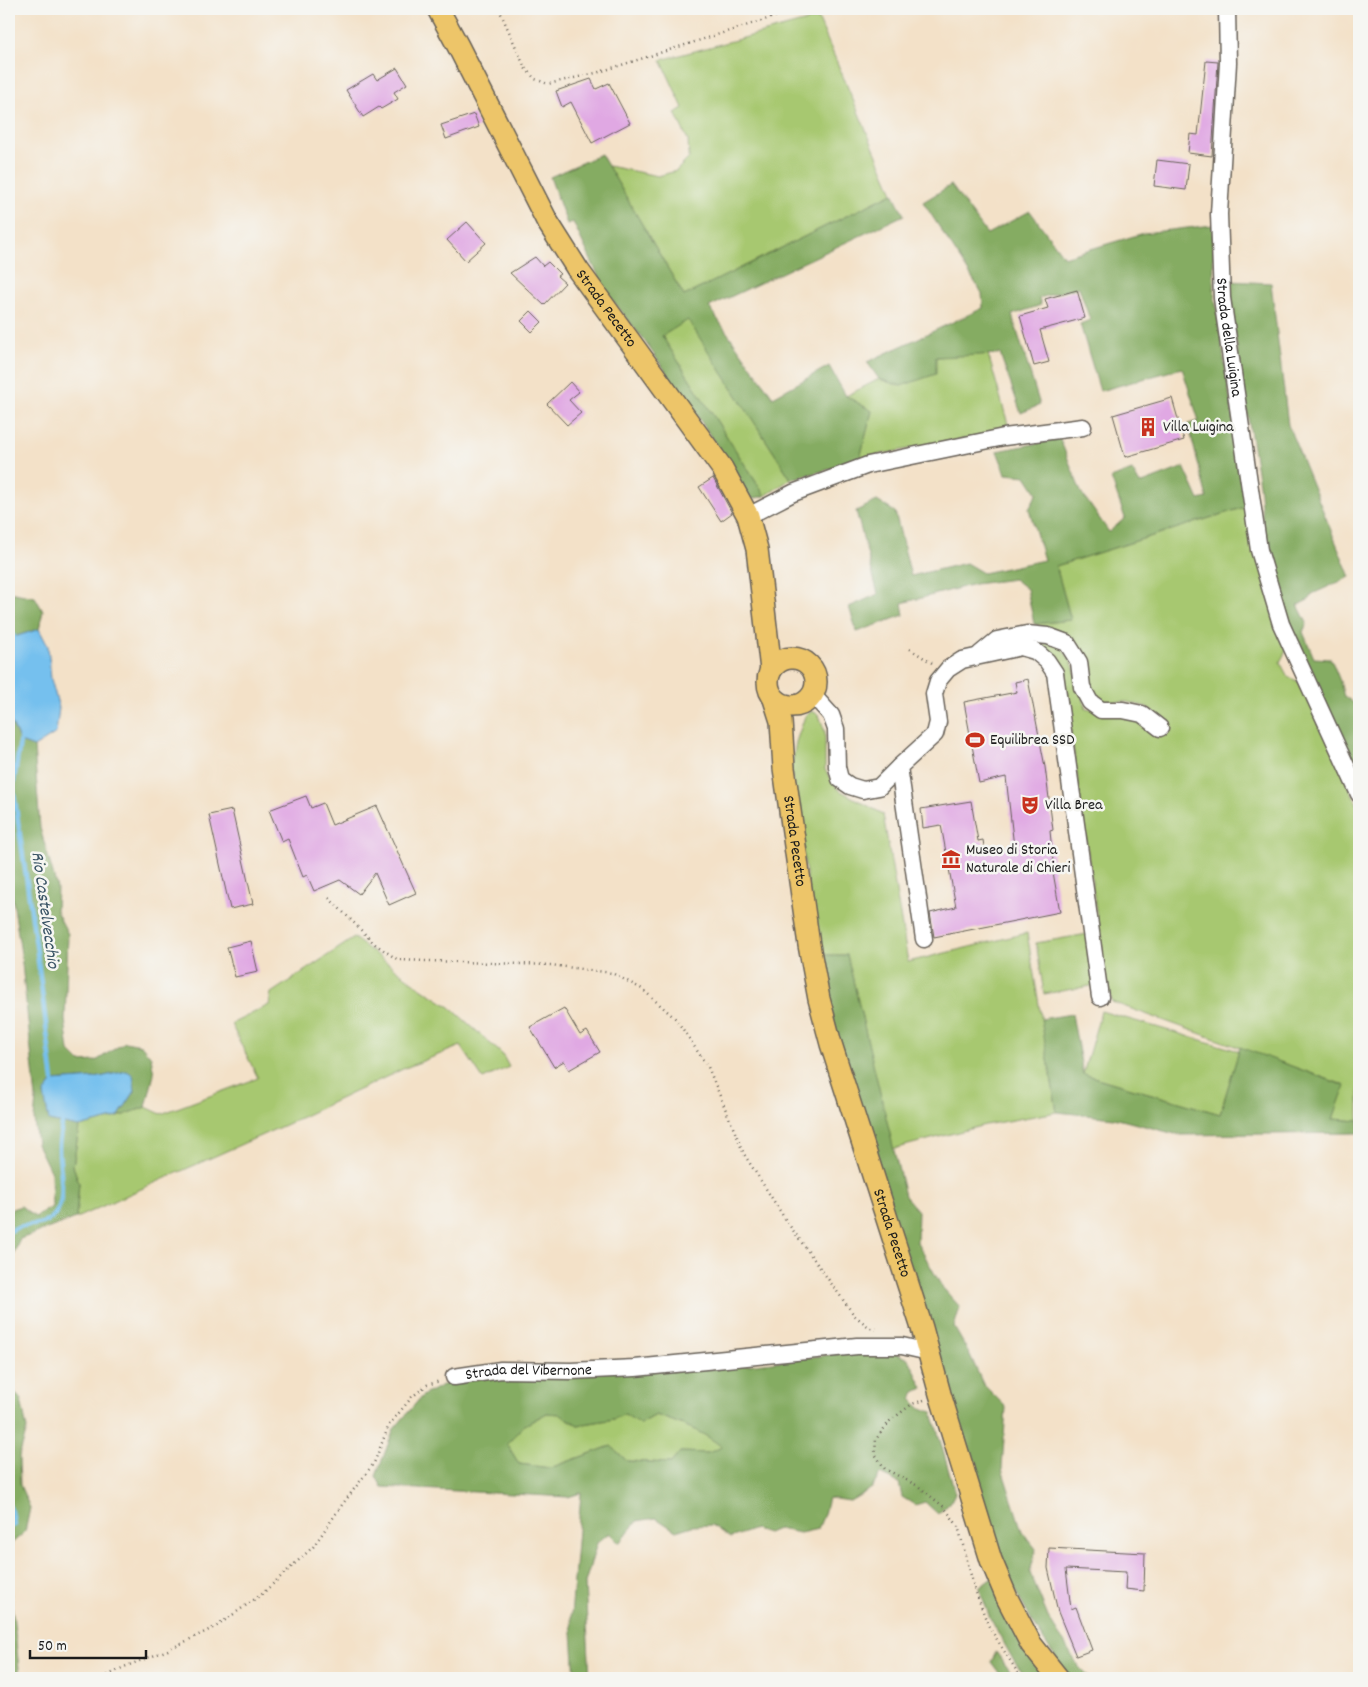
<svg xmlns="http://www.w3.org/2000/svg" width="1368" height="1687" viewBox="0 0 1368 1687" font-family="Dekko,sans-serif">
	<rect width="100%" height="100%" fill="#f6f6f2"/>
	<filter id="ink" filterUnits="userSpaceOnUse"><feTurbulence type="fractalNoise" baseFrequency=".02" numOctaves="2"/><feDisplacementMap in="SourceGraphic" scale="10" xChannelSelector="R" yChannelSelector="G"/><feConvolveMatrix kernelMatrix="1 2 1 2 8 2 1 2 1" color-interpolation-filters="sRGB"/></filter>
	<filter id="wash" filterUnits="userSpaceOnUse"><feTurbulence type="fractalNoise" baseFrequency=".0096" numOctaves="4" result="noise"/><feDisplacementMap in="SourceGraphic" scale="20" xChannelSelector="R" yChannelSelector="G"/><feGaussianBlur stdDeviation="1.12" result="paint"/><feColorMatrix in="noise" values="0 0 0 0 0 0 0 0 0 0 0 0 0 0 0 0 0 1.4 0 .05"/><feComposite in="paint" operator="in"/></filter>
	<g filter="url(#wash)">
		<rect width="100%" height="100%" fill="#f3e1c8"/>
		<g fill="#a7c870" stroke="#627246">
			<path d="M818 18 893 193 684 296 608 166 658 176 676 171 689 158 688 140 675 113 683 108 661 60Z"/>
			<path d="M688 319 791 479 765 496 662 336Z"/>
			<path d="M988 354 1008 424 1001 432 860 458 872 411 846 396 879 379 901 386 936 357Z"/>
			<path d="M1245 507 1287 649 1280 662 1288 677 1302 683 1359 808V1121L1333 1119 1344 1085 1112 1002 1108 983 1044 994 1036 943 1099 932 1065 690 1059 661 1046 648 1031 641 1061 645 1073 665 1086 708 1143 718 1148 731 1169 724 1147 707 1127 702 1101 701 1092 690 1088 663 1071 638 1034 624 1071 620 1056 566Z"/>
			<path d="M812 711 819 715 825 732V770L839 790 883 814 908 962 1027 933 1057 1112 985 1125 893 1149 847 955H818L791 770 796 742 805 716Z"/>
			<path d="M354 938 421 988 450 1007 502 1054 509 1067 483 1079 461 1046 405 1068 287 1124 76 1218 79 1183 73 1166 79 1127 118 1117 146 1107 161 1114 258 1078 231 1024 269 1005 271 993Z"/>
			<path d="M1101 1011 1239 1051 1220 1114 1083 1074Z"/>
			<path d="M547 1413H559L578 1425 614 1419 625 1414 640 1424 656 1415C681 1424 701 1430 723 1447L709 1453 680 1452 671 1463 627 1461 611 1446 550 1468 519 1464 507 1444 523 1426Z"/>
		</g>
		<g fill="#85ac62" stroke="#50643f" fill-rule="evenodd">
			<path d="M601 154 684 296 893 193 904 215 709 307 773 397 829 366 846 396 872 411 860 458 827 470 791 479 688 320 662 336 765 496 751 499 702 423 643 339 606 292 573 222 567 224 550 177Z"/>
			<path d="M951 185 987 234 1030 211 1064 257 1144 233 1213 225 1214 292 1240 465 1245 507 1056 566 1071 620 1034 624 1027 589 1014 579 975 584 902 603 904 615 857 632 849 607 878 594 856 511 877 501 895 512 911 576 966 563 983 573 1044 560 1029 509 1037 493 1026 476 1006 474 997 451 1060 439 1081 492 1109 532 1125 518 1111 478 1132 470 1140 484 1184 467 1199 500 1207 498 1188 424 1199 421 1182 368 1100 391 1080 324 1090 320 1079 287 1039 298 1041 305 1012 315 1040 405 1021 413 1000 354 936 357V374L901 386 879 379 867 362 983 308 982 293 923 202Z"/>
			<path d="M1228 281 1271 283 1288 425 1350 577 1312 594 1310 599 1298 605 1307 623 1303 632 1314 658 1331 659 1340 681 1344 697C1364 705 1362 724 1356 742L1359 748V776C1326 707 1285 634 1268 559 1262 535 1262 509 1259 484 1248 416 1236 349 1228 281Z"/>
			<path d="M9 592 35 597 43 611 39 629 14 637 9 647Z"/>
			<path d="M9 717 20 742 34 747 40 828 57 888 56 911 68 934 65 1020 69 1051 80 1062 96 1061 125 1042 141 1045 151 1057 154 1074 146 1107 118 1117 135 1091 127 1071 95 1078 53 1081 44 1094 49 1121 79 1127 73 1166 79 1183 76 1218 20 1239 13 1255 9 1286V1210L21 1206 35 1217 52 1207 51 1173 37 1144 34 1119 36 1099 21 954 9 874Z"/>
			<path d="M818 955H847L905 1196 918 1211 917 1242 942 1287 960 1307 954 1327 970 1355 983 1384 1006 1407 1002 1469 1022 1531 1036 1549 1030 1573 1048 1617 1079 1667 1090 1678H1071C1041 1640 1018 1598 997 1555L839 1042Z"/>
			<path d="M1072 1014 1083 1074 1220 1114 1240 1047 1345 1086 1333 1119 1359 1121V1133L1179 1135 1114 1118 1057 1112 1041 1019Z"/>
			<path d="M859 1351 893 1352 909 1359 923 1388 915 1392 911 1399 919 1407 932 1412 955 1493 950 1503 938 1514 925 1502 915 1505 902 1497 899 1483 880 1474 872 1488 850 1501 828 1498 824 1514 818 1529 800 1533 778 1529 767 1533 755 1529 730 1538 712 1525 692 1526 676 1531 656 1518 637 1521 619 1543 609 1533 597 1543 585 1583 590 1678H575L571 1617 581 1493 568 1497 382 1487 376 1476 394 1429 422 1396 443 1385 499 1375 677 1368 716 1369ZM547 1413 559 1414 578 1425 614 1419 625 1414 640 1424 656 1415C681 1424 701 1430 722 1447L708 1453 680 1452 671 1463 627 1461 611 1446 550 1468 519 1464 507 1444 523 1426Z"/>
			<path d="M9 1385 21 1400 27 1429 19 1457 20 1485 30 1508 25 1532 12 1543 10 1587 20 1678H9Z"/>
			<path d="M992 1578 1049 1678H1027L1015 1663 990 1618 979 1588Z"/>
			<path d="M996 1652 1015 1678H1003L991 1662Z"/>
		</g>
		<g fill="#74c0ee" stroke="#486e85">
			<path d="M39 629 48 646 51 679 59 708 56 733 34 747 20 742 9 717V647L14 637Z"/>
			<path d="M127 1071 133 1075 135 1091 118 1117 79 1127 49 1121 44 1094 53 1081 95 1078Z"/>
		</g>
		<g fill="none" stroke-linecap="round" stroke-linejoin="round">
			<g stroke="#74c0ee" stroke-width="4.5">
				<path d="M9 631 14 637"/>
				<path d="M20 742 13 787 37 952 53 1081"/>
				<path d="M9 1232C19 1223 33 1227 45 1222 72 1210 58 1169 59 1147 59 1139 61 1131 62 1124"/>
				<path d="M9 1440V1445"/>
				<path d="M9 1506 12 1512 14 1525 9 1527"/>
			</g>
		</g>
		<g id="blocks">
			<g fill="#e0a8e3">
				<path d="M1206 61 1218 62 1212 156 1188 153 1190 134 1198 135Z"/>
				<path d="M397 68 407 84 394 92 398 99 381 109 379 107 363 117 346 90 373 74 377 80Z"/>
				<path d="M591 79 596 89 609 83 630 123 592 143 571 102 562 107 556 91Z"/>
				<path d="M474 114 479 127 446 139 441 125Z"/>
				<path d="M1157 160 1189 164 1186 190 1154 186Z"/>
				<path d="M467 222 486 243 466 261 447 240Z"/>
				<path d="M535 257 543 266 548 262 560 274 557 276 565 283 544 305 510 273Z"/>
				<path d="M1077 290 1085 318 1040 330 1049 362 1034 366 1020 316 1048 308 1045 299Z"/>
				<path d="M531 311 542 322 532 332 521 321Z"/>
				<path d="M570 382 579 392 569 400 581 413 567 425 547 404Z"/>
				<path d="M1172 398 1184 440 1125 457 1113 415Z"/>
				<path d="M713 478 732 513 721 521 699 487Z"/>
				<path d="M1028 679 1045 767 1053 830 1050 831 1054 871 1053 872 1060 912 934 937 930 913 956 907 941 825 923 828 921 809 971 801 978 841 983 840 985 853 1014 847 1006 777 979 783 964 702 1017 692 1015 682Z"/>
				<path d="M306 796 311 808 323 803 332 825 377 806 416 893 389 905 375 873 359 894 340 880 314 891 307 875 303 877 288 839 282 842 269 810Z"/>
				<path d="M232 810 253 904 230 909 209 815Z"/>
				<path d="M251 941 258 972 235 977 227 947Z"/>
				<path d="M564 1008 580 1035 587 1031 600 1052 569 1070 564 1061 554 1067 530 1027Z"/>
				<path d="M1049 1548 1145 1553 1144 1591 1125 1589 1126 1572 1066 1569 1071 1609 1076 1607 1092 1650 1076 1656 1058 1612 1048 1568Z"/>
			</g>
		</g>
	</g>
	<g filter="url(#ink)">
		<use href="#blocks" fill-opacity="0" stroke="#676158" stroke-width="1"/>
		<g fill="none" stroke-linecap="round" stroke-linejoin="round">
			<g stroke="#676158" stroke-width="19">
				<g id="minor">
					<path id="s1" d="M1227 9 1228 63 1219 214 1222 298 1259 550 1281 624 1359 794"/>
					<path d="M748 516 793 493 868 465 1004 437 1083 427"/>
					<path d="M980 654 997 640 1027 634 1048 636 1067 643 1079 662 1082 687 1090 702 1101 710H1123L1142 714 1160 728"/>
					<path d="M812 694 831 715 836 729 837 767 840 779 850 786 863 790 879 787 899 767"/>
					<path d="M924 939 899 767 935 734 938 722 934 694 938 681 948 669 962 660 1021 647 1035 651 1047 661 1055 673 1100 997"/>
					<path id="s2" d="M454 1377 501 1370 571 1371 635 1368 857 1346H902L929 1352"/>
				</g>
			</g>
			<g stroke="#676158" stroke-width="24">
				<g id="major">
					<path id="s3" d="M438 9 458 46 547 221 578 270 722 468 748 516 757 549 771 670"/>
					<circle cx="792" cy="682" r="24"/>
					<path id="s4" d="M774 699 781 721 784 768 809 945 819 999 831 1044 922 1328 940 1394 991 1560 1007 1598 1031 1644 1058 1678"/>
				</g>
			</g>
			<g stroke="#676158" stroke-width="2.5" stroke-dasharray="1 4" stroke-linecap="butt">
				<path d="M499 9 525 68 535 79 548 84 596 73 799 9"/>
				<path d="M910 649 932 663"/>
				<path d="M329 898 375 944 398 960 551 965 612 973 642 989 676 1019 708 1067 744 1154 787 1222 854 1315 870 1328 876 1329"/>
				<path d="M924 1400 912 1404 890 1421 876 1439 875 1454 885 1469 918 1486 944 1507 958 1526 974 1587 988 1625 1021 1678"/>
				<path d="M103 1678 124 1667 168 1650 217 1626 262 1594 313 1547 342 1505 374 1463 389 1425 412 1397 427 1385 440 1381"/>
			</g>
			<use href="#minor" stroke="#fff" stroke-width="16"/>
			<use href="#major" stroke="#edc569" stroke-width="21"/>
		</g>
	</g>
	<defs>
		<g id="building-bare" transform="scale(1.5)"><path d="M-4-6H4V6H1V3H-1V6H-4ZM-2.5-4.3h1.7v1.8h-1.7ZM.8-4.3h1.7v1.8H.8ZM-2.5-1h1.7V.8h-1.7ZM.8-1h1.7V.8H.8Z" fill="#c8321e" stroke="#f6f6f2" stroke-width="2.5" paint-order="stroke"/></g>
		<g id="stadium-bare" transform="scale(1.5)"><path d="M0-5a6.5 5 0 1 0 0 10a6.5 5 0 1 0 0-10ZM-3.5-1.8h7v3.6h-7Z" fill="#c8321e" stroke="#f6f6f2" stroke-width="2.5" paint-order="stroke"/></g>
		<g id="theatre-bare" transform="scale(1.5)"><path d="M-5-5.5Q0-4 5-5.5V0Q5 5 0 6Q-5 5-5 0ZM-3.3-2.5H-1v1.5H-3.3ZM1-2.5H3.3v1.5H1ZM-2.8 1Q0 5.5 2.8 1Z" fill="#c8321e" stroke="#f6f6f2" stroke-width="2.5" paint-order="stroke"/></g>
		<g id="museum-bare" transform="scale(1.5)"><path d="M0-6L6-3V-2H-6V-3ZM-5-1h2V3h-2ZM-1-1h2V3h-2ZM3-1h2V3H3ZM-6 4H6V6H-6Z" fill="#c8321e" stroke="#f6f6f2" stroke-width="2.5" paint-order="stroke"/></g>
	</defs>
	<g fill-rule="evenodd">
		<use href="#building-bare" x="1148" y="427"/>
		<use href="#stadium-bare" x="975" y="740"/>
		<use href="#theatre-bare" x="1030" y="805"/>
		<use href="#museum-bare" x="951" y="859"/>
	</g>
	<g text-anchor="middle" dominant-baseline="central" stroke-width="5" stroke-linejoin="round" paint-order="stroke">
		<g font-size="16" fill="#1c1c1c" stroke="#f6f6f2">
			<text stroke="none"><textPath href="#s3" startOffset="344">Strada Pecetto</textPath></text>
			<text stroke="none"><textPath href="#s1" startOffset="329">Strada della Luigina</textPath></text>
			<text stroke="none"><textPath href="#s4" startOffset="144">Strada Pecetto</textPath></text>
			<text stroke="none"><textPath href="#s4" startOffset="549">Strada Pecetto</textPath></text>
			<text stroke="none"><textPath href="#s2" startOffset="75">Strada del Vibernone</textPath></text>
		</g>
		<g font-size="16" fill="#1c1c1c" stroke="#f6f6f2" text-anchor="start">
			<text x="1163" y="427">Villa Luigina</text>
			<text x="990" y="740">Equilibrea SSD</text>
			<text x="1045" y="805">Villa Brea</text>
			<text x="966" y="850">Museo di Storia<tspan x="966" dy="18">Naturale di Chieri</tspan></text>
		</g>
		<g font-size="18" font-style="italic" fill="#3b5566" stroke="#f6f6f2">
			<text transform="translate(44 910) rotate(82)">Rio Castelvecchio</text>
		</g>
	</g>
	<rect width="1368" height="1687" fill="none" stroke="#f6f6f2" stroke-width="30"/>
	<path d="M30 1650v8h116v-8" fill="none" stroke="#1c1c1c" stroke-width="2.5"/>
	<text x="38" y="1650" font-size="15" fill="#1c1c1c" stroke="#f6f6f2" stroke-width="4" paint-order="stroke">50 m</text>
</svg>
